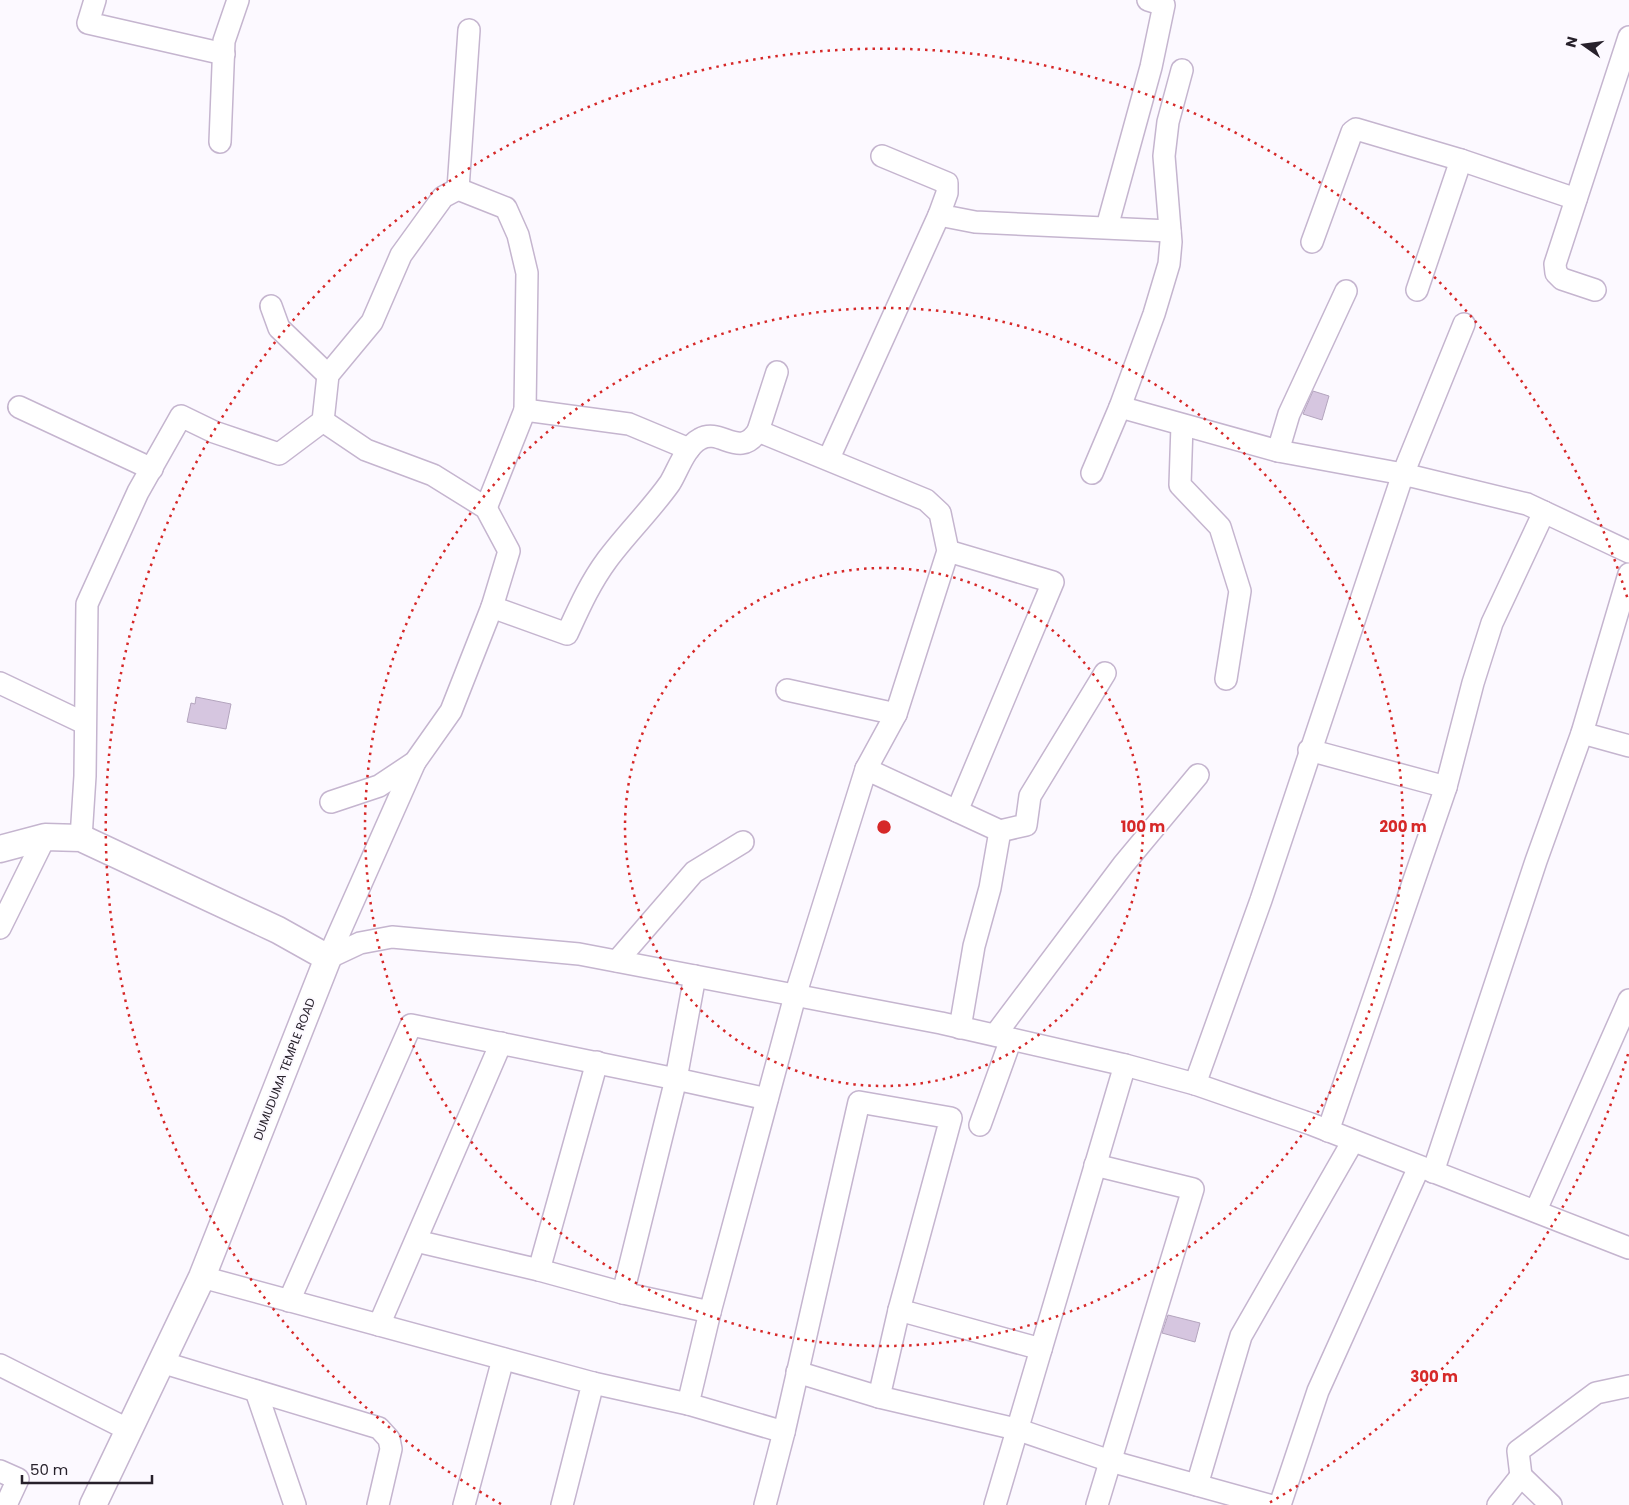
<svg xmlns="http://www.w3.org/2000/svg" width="1629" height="1505" viewBox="0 0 1629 1505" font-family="Poppins,sans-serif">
	<rect width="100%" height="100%" fill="#fcf9ff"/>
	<g fill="#d6c6e0" stroke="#b4a5be">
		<path d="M1313 391 1329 396 1322 420 1303 414Z"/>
		<path d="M196 697 231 704 226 729 187 722 191 703 195 704Z"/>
		<path d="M1168 1315 1200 1323 1195 1342 1162 1333Z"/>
	</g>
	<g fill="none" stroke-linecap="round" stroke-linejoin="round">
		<g stroke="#c5b5cf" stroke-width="24">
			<g id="minor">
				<path d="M95 0 88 23 224 54"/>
				<path d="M220 142 224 41 238 0"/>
				<path d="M882 156 947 183V193L939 215 975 222 1170 231"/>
				<path d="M458 189 469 30"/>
				<path d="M1107 227 1151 67 1164 5 1148 0"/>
				<path d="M1312 242 1352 132 1356 129 1461 160 1576 199"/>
				<path d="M1417 290 1461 160"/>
				<path d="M1595 290 1562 279 1556 273 1555 264 1629 37"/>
				<path d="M271 306 279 328 328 375"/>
				<path d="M19 407 152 469"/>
				<path d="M1120 407 1278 451 1403 474 1464 324"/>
				<path d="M323 421 366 450 433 475 486 508 509 551 492 607"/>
				<path d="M1182 425 1180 485 1220 527 1240 591 1226 679"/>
				<path d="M758 431 926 500 940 513 948 551 896 714 866 769"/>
				<path d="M1278 451 1289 414 1346 291"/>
				<path d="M829 458 939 215"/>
				<path d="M1092 473 1120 407 1154 314 1169 264 1171 242 1164 156 1168 122 1182 70"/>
				<path d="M486 508 525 410"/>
				<path d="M948 551 1053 582 957 811"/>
				<path d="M0 683 84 723"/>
				<path d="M787 690 896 714"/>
				<path d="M1582 733 1629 746"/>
				<path d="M1309 750 1446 787"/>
				<path d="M331 802 379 786 415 762 451 711 492 607 567 634C579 608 590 583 607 560 627 533 651 510 670 483 678 470 685 447 700 439 721 427 739 460 758 431L777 372"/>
				<path d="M81 838 85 776 87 604 138 492 181 416 214 432 279 454 323 421 328 375 372 322 401 255 443 197 458 189 506 208 518 235 527 273 525 410 629 424 689 449"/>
				<path d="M0 928 45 837"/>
				<path d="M328 958 360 943 392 937 579 954 941 1023 1125 1065 1195 1084 1311 1124 1629 1248"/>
				<path d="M328 958 415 762"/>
				<path d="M617 961 694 872 743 842"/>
				<path d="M960 1028 974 946 990 888 1000 831 1026 825 1030 796 1105 673"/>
				<path d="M995 1035 1123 865 1198 775"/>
				<path d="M1195 1084 1261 900 1403 474 1527 504 1629 552"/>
				<path d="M980 1125 1011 1039"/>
				<path d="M1328 1131 1446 787 1473 683 1492 623 1544 512"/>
				<path d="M1095 1165 1193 1189 1097 1505"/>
				<path d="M1433 1172 1536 861 1582 733 1629 574"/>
				<path d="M1536 1210 1629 1000"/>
				<path d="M416 1241 539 1270 597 1062"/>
				<path d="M539 1270 623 1293 676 1079 767 1099"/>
				<path d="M202 1277 593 1383 562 1505"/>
				<path d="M623 1293 710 1312 795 996 866 769 1000 831"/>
				<path d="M289 1301 411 1025 676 1079 695 976"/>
				<path d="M899 1310 879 1397 1016 1429 1110 1461 1269 1505"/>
				<path d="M710 1312 688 1404 784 1432 859 1102 951 1118 899 1310 1041 1349"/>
				<path d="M379 1325 501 1043"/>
				<path d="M161 1362 379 1428 389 1439 391 1449 378 1505"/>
				<path d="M0 1365 129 1430"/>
				<path d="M797 1372 879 1397"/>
				<path d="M593 1383 688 1404"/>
				<path d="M256 1391 295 1505"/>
				<path d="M0 1471 18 1479 6 1505"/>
				<path d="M1521 1476 1518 1451 1596 1393 1629 1386"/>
				<path d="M1197 1485 1241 1336 1353 1141"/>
				<path d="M464 1505 503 1359"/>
				<path d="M765 1505 784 1432"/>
				<path d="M995 1505 1125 1065"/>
				<path d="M1280 1505 1318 1391 1419 1167"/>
				<path d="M1498 1505 1521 1476 1551 1505"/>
			</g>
		</g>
		<g stroke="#c5b5cf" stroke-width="29">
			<path id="tertiary" d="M0 849 45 837 81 838 278 930 328 958 202 1277 93 1505"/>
		</g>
		<use href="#minor" stroke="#fff" stroke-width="21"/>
		<use href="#tertiary" stroke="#fff" stroke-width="26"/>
	</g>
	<g fill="none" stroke="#d62828" stroke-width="2.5" stroke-dasharray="2.5 5">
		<circle cx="884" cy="827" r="259"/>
		<circle cx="884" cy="827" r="519"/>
		<path d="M1628 1054A778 778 0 0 1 1267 1504M501 1504A778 778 0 1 1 1628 600"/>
	</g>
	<g text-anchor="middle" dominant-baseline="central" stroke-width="4" stroke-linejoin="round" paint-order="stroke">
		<g font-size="12" fill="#27212b" stroke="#fcf9ff">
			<text transform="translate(284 1069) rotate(-69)">DUMUDUMA TEMPLE ROAD</text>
		</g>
	</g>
	<circle cx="884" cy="827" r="8" fill="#d62828" stroke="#fcf9ff" stroke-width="2.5"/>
	<g font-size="15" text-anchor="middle" font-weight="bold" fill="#d62828" stroke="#fcf9ff" stroke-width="4" stroke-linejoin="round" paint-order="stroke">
		<text x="1143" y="832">100 m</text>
		<text x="1403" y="832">200 m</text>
		<text x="1434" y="1382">300 m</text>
	</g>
	<g transform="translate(1584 45) rotate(284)" stroke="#fcf9ff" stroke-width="4" paint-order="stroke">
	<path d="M0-4L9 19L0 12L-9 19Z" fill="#27212b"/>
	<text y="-8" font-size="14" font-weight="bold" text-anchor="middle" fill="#27212b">N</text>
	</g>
	<path d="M22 1475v8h130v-8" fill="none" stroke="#27212b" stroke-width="2.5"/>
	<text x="30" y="1475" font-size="15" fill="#27212b" stroke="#fcf9ff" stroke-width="4" paint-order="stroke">50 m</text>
</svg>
